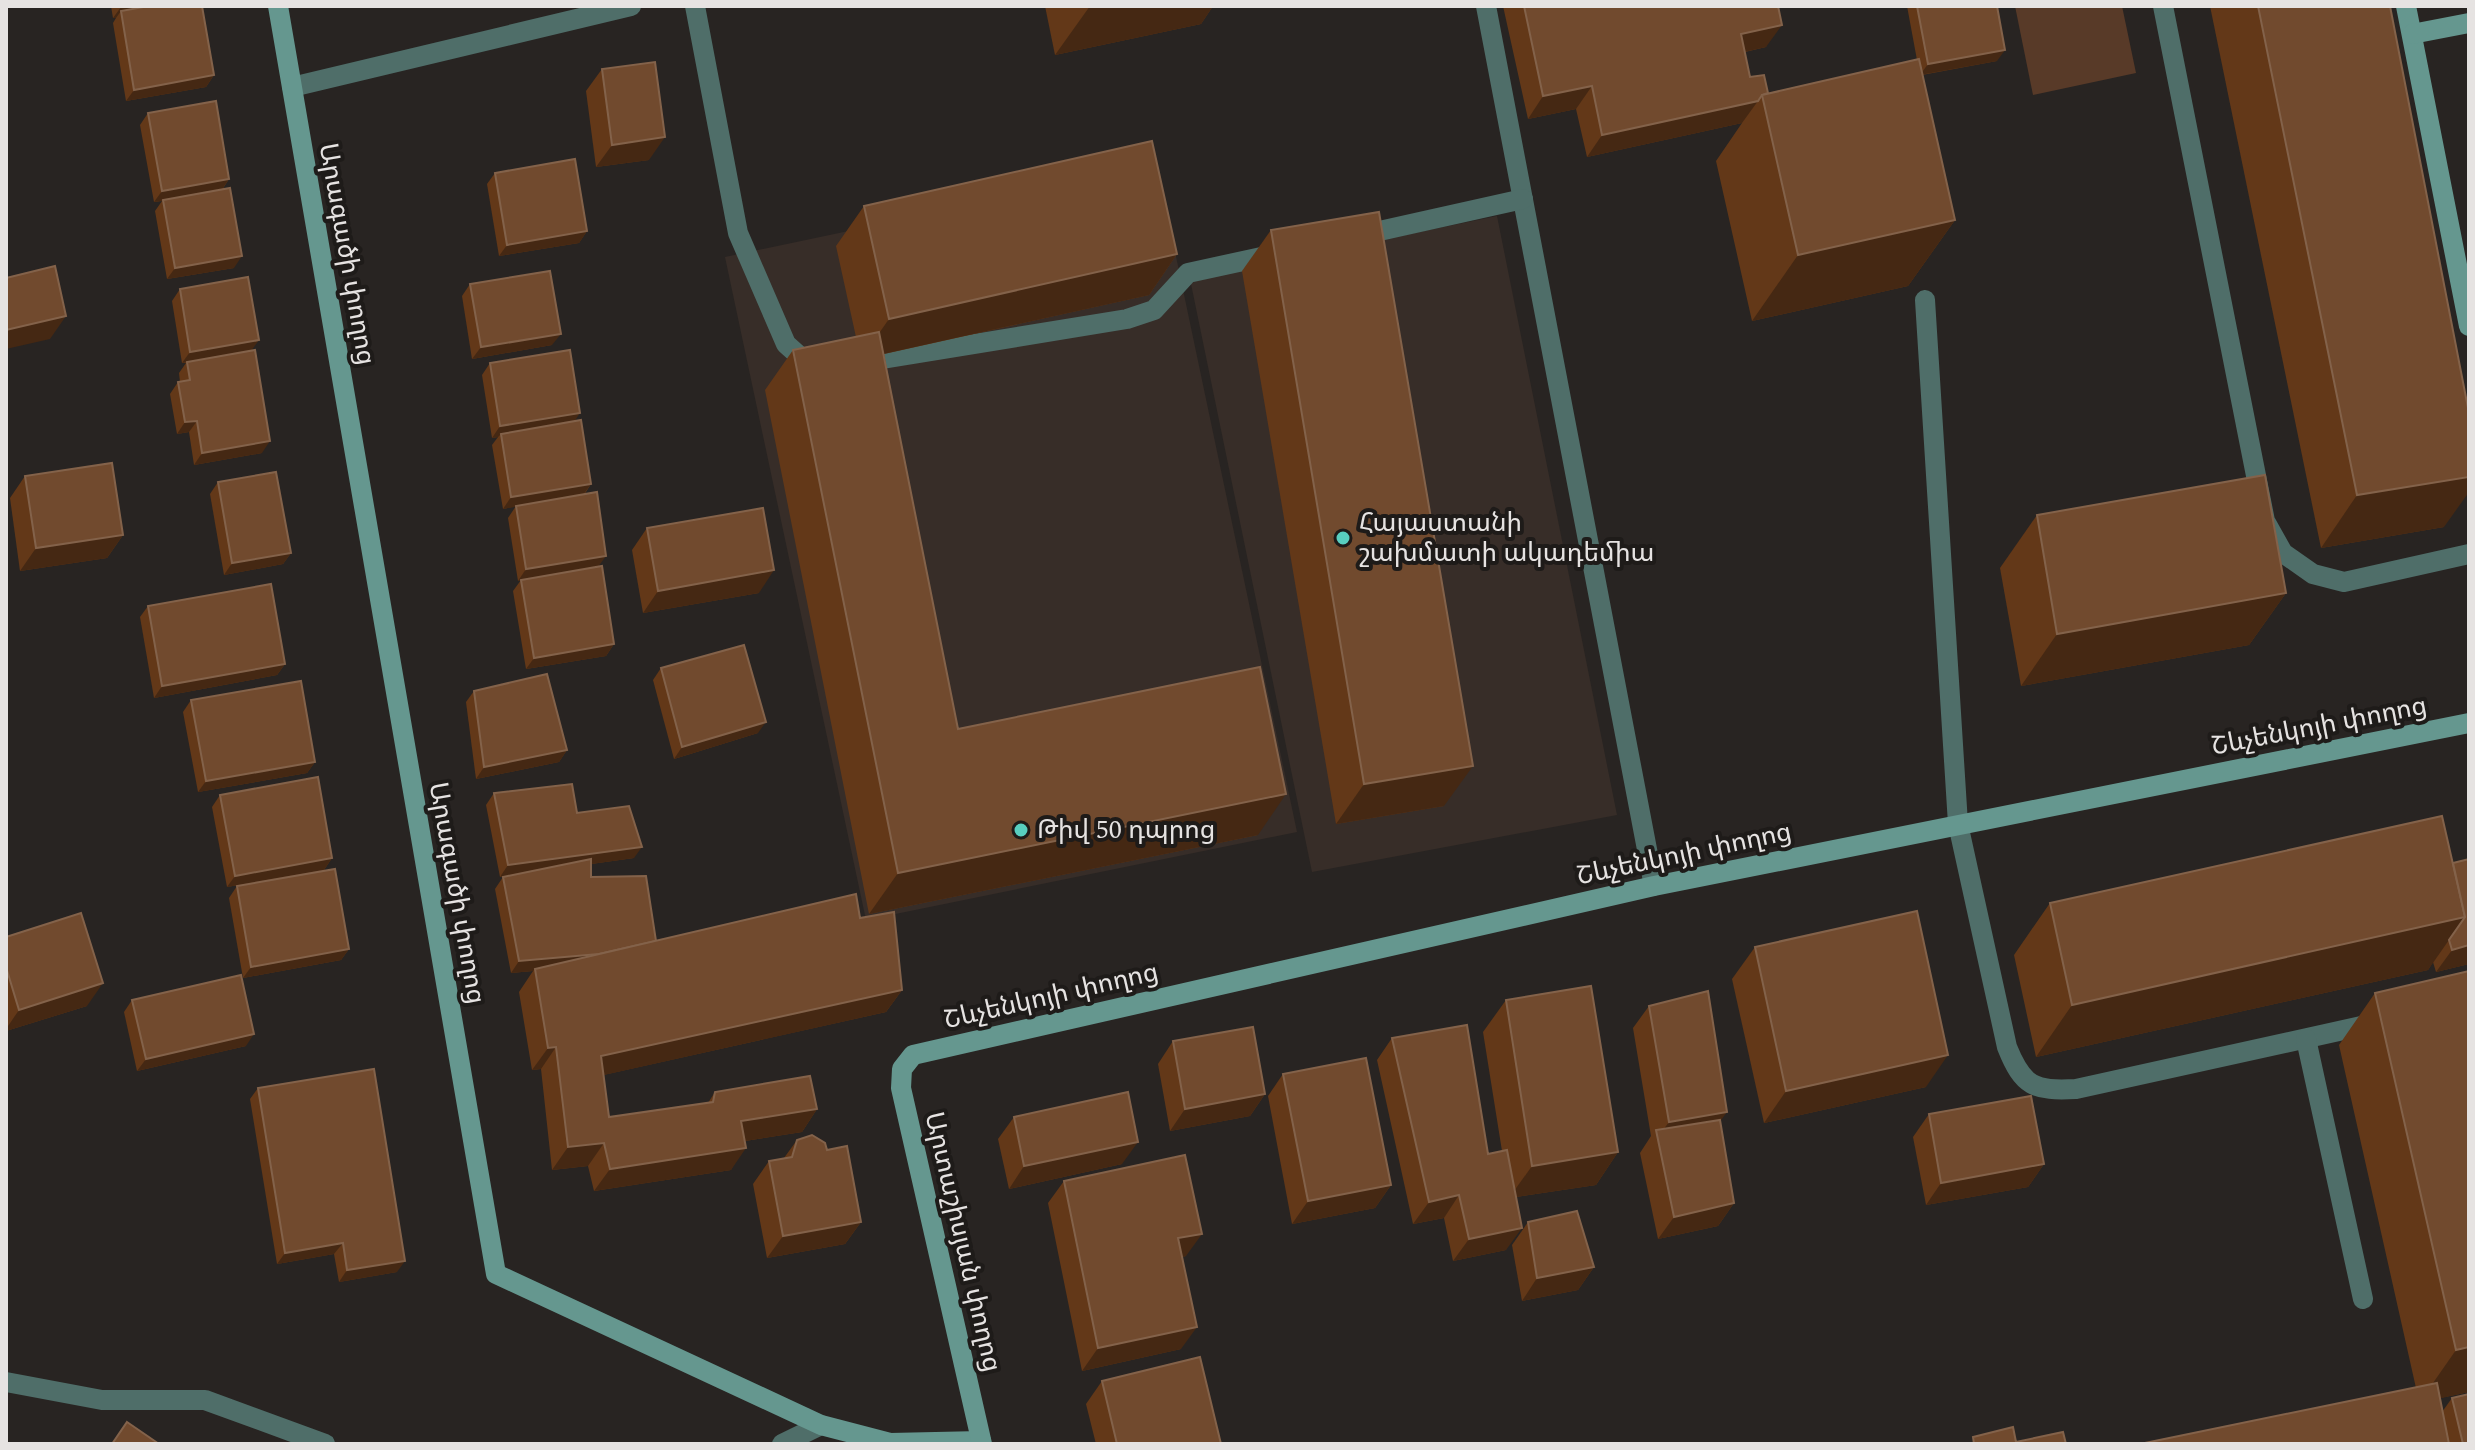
<svg xmlns="http://www.w3.org/2000/svg" width="2475" height="1450" viewBox="0 0 2475 1450" font-family="Spectral,'Noto Sans Armenian',serif">
	<rect width="100%" height="100%" fill="#282422"/>
	<g fill="#372d28">
		<path d="M1157 166 1297 832 866 920 725 257Z"/>
		<path d="M1497 216 1617 815 1312 872 1190 279Z"/>
	</g>
	<path fill="#583a28" d="M2015 6H2122L2136 73 2033 95Z"/>
	<g fill="none" stroke-linecap="round" stroke-linejoin="round">
		<g stroke="#4f6e69" stroke-width="20">
			<path d="M695 6 738 233 786 344 806 362 815 364"/>
			<path d="M1486 6 1654 886"/>
			<path d="M2163 6 2265 521 2283 553 2313 574 2344 582 2469 554"/>
			<path d="M292 87 631 6"/>
			<path d="M1357 236 1523 199"/>
			<path d="M1925 300 1958 824 2007 1047C2023 1087 2034 1091 2076 1089L2375 1023"/>
			<path d="M858 363 1127 319 1154 310 1188 273 1275 254"/>
			<path d="M2306 1039 2363 1299"/>
			<path d="M6 1382 102 1400H205L325 1444"/>
			<path d="M782 1444 821 1425"/>
		</g>
		<g stroke="#65978f" stroke-width="20">
			<path d="M278 6 496 1274 821 1425 890 1443 981 1441"/>
			<path d="M2406 6 2469 326"/>
			<path d="M2412 34 2469 23"/>
			<path d="M982 1444 901 1088 902 1069 913 1055 1654 886 2469 723"/>
		</g>
	</g>
	<g fill="#633818">
		<path d="M111 6H202L214 75 206 87 126 101 113 23 116 18H113Z"/>
		<path d="M1045 6H1213L1201 24 1055 55Z"/>
		<path d="M1503 6H1778L1766 47 1745 52 1750 77 1768 93 1917 60 1907 6H1997V61L1922 75 1955 220 1908 286 1752 321 1716 161 1742 123 1587 157 1576 109 1528 119Z"/>
		<path d="M2210 6H2390L2444 527 2321 548Z"/>
		<path d="M602 69 649 160 596 167 586 91Z"/>
		<path d="M148 113 229 179 222 190 234 268 167 279 155 211 162 201 154 202 140 125Z"/>
		<path d="M495 173 587 231 579 243 499 256 487 184Z"/>
		<path d="M864 206 1177 254 1149 295 884 354 958 729 1258 835 869 914 765 390 793 350 856 337 836 246Z"/>
		<path d="M1271 230 1444 806 1336 824 1242 271Z"/>
		<path d="M470 284 552 345 472 359 462 296Z"/>
		<path d="M180 289 251 351 262 453 194 465 189 432 177 434 170 394 178 382H180L179 373 186 363H182L172 301Z"/>
		<path d="M490 363 574 421 591 484 584 495 614 644 606 656 526 669 513 591 521 580 518 581 508 518 516 506 503 509 492 445 498 437 492 438 482 375Z"/>
		<path d="M25 476 123 535 107 558 20 571 10 498Z"/>
		<path d="M218 482 291 553 283 564 224 575 210 494Z"/>
		<path d="M2037 515 2286 593 2249 645 2021 686 2000 568Z"/>
		<path d="M647 528 759 593 643 613 632 550Z"/>
		<path d="M148 606 285 664 277 675 154 698 140 617Z"/>
		<path d="M661 668 758 733 674 759 653 680Z"/>
		<path d="M474 691 567 750 559 762 476 779 466 702Z"/>
		<path d="M191 700 315 762 307 773 198 792 183 712Z"/>
		<path d="M494 793 577 813 634 858 591 864V877L656 941 860 918 902 990 886 1012 603 1075 609 1117 708 1103 715 1092 817 1109 802 1132 745 1141 731 1170 594 1191 588 1166 552 1170 541 1069 532 1070 519 992 533 971 511 973 495 889 503 877 516 875 500 877 486 805Z"/>
		<path d="M220 795 332 858 324 870 227 887 212 807Z"/>
		<path d="M2469 859V964L2436 972 2433 962 2428 970 2036 1057 2014 955 2050 903 2453 863Z"/>
		<path d="M237 886 349 949 341 960 243 978 229 898Z"/>
		<path d="M6 937 87 1006 6 1031Z"/>
		<path d="M1755 947 1926 1087 1764 1123 1732 979Z"/>
		<path d="M2469 971V1392L2440 1398 2442 1412 2452 1398 2469 1444H2140L2416 1388 2339 1045 2375 993Z"/>
		<path d="M132 1000 246 1046 137 1071 124 1012Z"/>
		<path d="M1506 1000 1618 1152 1596 1185 1516 1197 1506 1250 1453 1261 1444 1218 1413 1224 1377 1060 1392 1038 1488 1154 1502 1151 1483 1032Z"/>
		<path d="M1649 1006 1720 1121 1734 1203 1718 1226 1658 1239 1640 1153 1651 1136 1633 1028Z"/>
		<path d="M1173 1041 1265 1094 1250 1116 1170 1131 1158 1064Z"/>
		<path d="M1283 1074 1391 1185 1375 1208 1292 1224 1268 1096Z"/>
		<path d="M258 1088 397 1272 339 1282 334 1254 277 1264 250 1099Z"/>
		<path d="M1929 1114 2044 1164 2028 1187 1926 1205 1913 1137Z"/>
		<path d="M1014 1117 1122 1164 1009 1189 998 1139Z"/>
		<path d="M797 1140 827 1150 861 1222 845 1244 767 1258 753 1184 769 1161 784 1158Z"/>
		<path d="M1064 1181 1186 1256 1182 1257 1181 1349 1082 1371 1048 1203Z"/>
		<path d="M1528 1222 1594 1267 1578 1290 1522 1301 1512 1245Z"/>
		<path d="M1102 1381 1221 1444H1096L1086 1404Z"/>
	</g>
	<g fill="#452813">
		<path d="M126 6H184L121 11 116 18H113L121 7Z"/>
		<path d="M1090 6H1213L1201 24 1055 55Z"/>
		<path d="M1782 25 1766 47 1726 56 1741 34Z"/>
		<path d="M2005 50 1997 61 1920 75 1928 64Z"/>
		<path d="M214 75 206 87 126 101 134 90Z"/>
		<path d="M1592 86 1576 109 1528 119 1543 96Z"/>
		<path d="M1758 101 1742 123 1587 157 1602 135Z"/>
		<path d="M665 137 649 160 596 167 612 145Z"/>
		<path d="M229 179 221 191 154 202 162 191Z"/>
		<path d="M1955 220 1908 286 1752 321 1798 255Z"/>
		<path d="M587 231 579 243 499 256 507 245Z"/>
		<path d="M1177 254 1149 295 861 359 889 319Z"/>
		<path d="M242 256 234 268 167 279 175 268Z"/>
		<path d="M66 316 50 339 6 349V330Z"/>
		<path d="M561 334 552 345 472 359 481 347Z"/>
		<path d="M259 340 251 351 182 363 190 352Z"/>
		<path d="M580 413 572 425 501 434 498 437 492 438 500 426Z"/>
		<path d="M197 421 189 432 177 434 185 422Z"/>
		<path d="M270 441 262 453 194 465 202 453Z"/>
		<path d="M2469 477V492L2444 527 2321 548 2357 495Z"/>
		<path d="M591 484 583 495 503 509 511 497Z"/>
		<path d="M123 535 107 558 20 571 36 548Z"/>
		<path d="M291 553 283 564 224 575 232 563Z"/>
		<path d="M606 556 598 567 518 581 526 569Z"/>
		<path d="M774 570 759 593 643 613 658 591Z"/>
		<path d="M2286 593 2249 645 2021 686 2057 634Z"/>
		<path d="M614 644 606 656 526 669 534 658Z"/>
		<path d="M285 664 277 675 154 698 162 686Z"/>
		<path d="M766 722 758 733 674 759 682 747Z"/>
		<path d="M567 750 559 762 476 779 484 767Z"/>
		<path d="M315 762 307 773 198 792 206 781Z"/>
		<path d="M1473 766 1444 806 1336 824 1364 784Z"/>
		<path d="M1286 794 1258 835 869 914 898 873Z"/>
		<path d="M642 847 634 858 500 877 508 865Z"/>
		<path d="M332 858 324 870 227 887 235 876Z"/>
		<path d="M2465 917 2428 970 2036 1057 2072 1005Z"/>
		<path d="M2469 945V964L2436 972 2452 950Z"/>
		<path d="M349 949 341 960 243 978 251 967Z"/>
		<path d="M657 949 535 969 533 971 511 973 519 961Z"/>
		<path d="M103 983 87 1006 6 1031V1029L19 1010Z"/>
		<path d="M902 990 886 1012 586 1079 601 1056Z"/>
		<path d="M254 1034 246 1046 137 1071 146 1059Z"/>
		<path d="M556 1047 541 1069 532 1070 548 1048Z"/>
		<path d="M1948 1055 1926 1087 1764 1123 1786 1091Z"/>
		<path d="M1265 1094 1250 1116 1170 1131 1185 1109Z"/>
		<path d="M817 1109 802 1132 726 1144 741 1121Z"/>
		<path d="M1727 1112 1711 1134 1657 1138 1669 1122Z"/>
		<path d="M1138 1142 1122 1164 1009 1189 1024 1166Z"/>
		<path d="M604 1143 588 1166 552 1170 568 1147Z"/>
		<path d="M746 1148 731 1170 594 1191 610 1169Z"/>
		<path d="M1618 1152 1596 1185 1509 1198 1532 1166Z"/>
		<path d="M2044 1164 2028 1187 1926 1205 1941 1183Z"/>
		<path d="M1391 1185 1375 1208 1292 1224 1308 1201Z"/>
		<path d="M1459 1195 1444 1218 1413 1224 1429 1202Z"/>
		<path d="M1734 1203 1718 1226 1658 1239 1674 1217Z"/>
		<path d="M861 1222 845 1244 767 1258 783 1236Z"/>
		<path d="M1522 1228 1506 1250 1453 1261 1469 1239Z"/>
		<path d="M1202 1234 1186 1256 1162 1261 1178 1238Z"/>
		<path d="M343 1243 334 1254 277 1264 285 1253Z"/>
		<path d="M405 1261 397 1272 339 1282 347 1270Z"/>
		<path d="M1594 1267 1578 1290 1522 1301 1537 1278Z"/>
		<path d="M1197 1327 1181 1349 1082 1371 1098 1348Z"/>
		<path d="M2469 1347V1392L2419 1403 2456 1350Z"/>
	</g>
	<g fill="#714a2e" stroke="#83624a" stroke-width="2">
		<path d="M149 6H202L214 75 134 90 121 11Z"/>
		<path d="M1524 6H1778L1782 25 1741 34 1750 77 1764 75 1768 93 1762 95 1758 101 1602 135 1592 86 1543 96Z"/>
		<path d="M1917 6H1997L2005 50 1928 64Z"/>
		<path d="M2258 6H2390L2469 413V477L2357 495Z"/>
		<path d="M1919 59 1955 220 1798 255 1762 95Z"/>
		<path d="M655 62 665 137 612 145 602 69Z"/>
		<path d="M216 101 229 179 162 191 148 113Z"/>
		<path d="M1152 141 1177 254 889 319 864 206Z"/>
		<path d="M575 159 587 231 507 245 495 173Z"/>
		<path d="M230 188 242 256 175 268 163 200Z"/>
		<path d="M1379 212 1473 766 1364 784 1271 230Z"/>
		<path d="M55 266 66 316 6 330V278Z"/>
		<path d="M550 271 561 334 481 347 470 284Z"/>
		<path d="M248 277 259 340 190 352 180 289Z"/>
		<path d="M879 332 958 729 1260 667 1286 794 898 873 793 350Z"/>
		<path d="M255 350 270 441 202 453 197 421 185 422 178 382 190 380 187 362Z"/>
		<path d="M570 350 580 413 500 426 490 363Z"/>
		<path d="M581 420 591 484 511 497 501 434Z"/>
		<path d="M112 463 123 535 36 548 25 476Z"/>
		<path d="M276 472 291 553 232 563 218 482Z"/>
		<path d="M2265 475 2286 593 2057 634 2037 515Z"/>
		<path d="M597 492 606 556 526 569 516 506Z"/>
		<path d="M763 508 774 570 658 591 647 528Z"/>
		<path d="M602 566 614 644 534 658 521 580Z"/>
		<path d="M271 584 285 664 162 686 148 606Z"/>
		<path d="M744 645 766 722 682 747 661 668Z"/>
		<path d="M547 674 567 750 484 767 474 691Z"/>
		<path d="M301 681 315 762 206 781 191 700Z"/>
		<path d="M318 777 332 858 235 876 220 795Z"/>
		<path d="M572 784 577 813 629 806 642 847 508 865 494 793Z"/>
		<path d="M2442 816 2465 917 2072 1005 2050 903Z"/>
		<path d="M591 859V877L646 876 656 941 599 954 519 961 503 877Z"/>
		<path d="M2469 859V945L2452 950 2449 940 2465 917 2453 863Z"/>
		<path d="M335 869 349 949 251 967 237 886Z"/>
		<path d="M856 894 860 918 894 912 902 990 601 1056 609 1117 713 1102 715 1092 810 1076 817 1109 741 1121 746 1148 610 1169 604 1143 568 1147 556 1047 548 1048 535 969Z"/>
		<path d="M1917 911 1948 1055 1786 1091 1755 947Z"/>
		<path d="M81 913 103 983 19 1010 6 967V937Z"/>
		<path d="M2469 971V1347L2456 1350 2375 993Z"/>
		<path d="M241 975 254 1034 146 1059 132 1000Z"/>
		<path d="M1591 986 1618 1152 1532 1166 1506 1000Z"/>
		<path d="M1708 991 1727 1112 1669 1122 1649 1006Z"/>
		<path d="M1467 1025 1488 1154 1507 1150 1522 1228 1469 1239 1459 1195 1429 1202 1392 1038Z"/>
		<path d="M1253 1027 1265 1094 1185 1109 1173 1041Z"/>
		<path d="M1366 1058 1391 1185 1308 1201 1283 1074Z"/>
		<path d="M374 1069 405 1261 347 1270 343 1243 285 1253 258 1088Z"/>
		<path d="M1128 1092 1138 1142 1024 1166 1014 1117Z"/>
		<path d="M2031 1096 2044 1164 1941 1183 1929 1114Z"/>
		<path d="M1720 1120 1734 1203 1674 1217 1656 1130Z"/>
		<path d="M812 1135 825 1143 827 1150 847 1146 861 1222 783 1236 769 1161 792 1157 797 1140Z"/>
		<path d="M1185 1155 1202 1234 1178 1238 1197 1327 1098 1348 1064 1181Z"/>
		<path d="M1577 1211 1594 1267 1537 1278 1528 1222Z"/>
		<path d="M1200 1357 1221 1444H1117L1102 1381Z"/>
		<path d="M2437 1383 2449 1444H2140Z"/>
		<path d="M2469 1394V1444H2463L2452 1398Z"/>
		<path d="M127 1422 159 1444H112Z"/>
		<path d="M2013 1427 2016 1442 2063 1432 2066 1444H1974L1973 1437Z"/>
	</g>
	<g fill="#58cebf" stroke="#1e1b19" stroke-width="3">
		<circle cx="1343" cy="538" r="8"/>
		<circle cx="1021" cy="830" r="8"/>
	</g>
	<g text-anchor="middle" dominant-baseline="central" stroke-width="8" stroke-linejoin="round" paint-order="stroke">
		<g font-size="26" fill="#e6e3e2" stroke="#1e1b19">
			<text transform="translate(347 254) rotate(80)">Արագածի փողոց</text>
			<text transform="translate(2319 726) rotate(-11)">Շևչենկոյի փողոց</text>
			<text transform="translate(1684 854) rotate(-12)">Շևչենկոյի փողոց</text>
			<text transform="translate(457 893) rotate(80)">Արագածի փողոց</text>
			<text transform="translate(1051 996) rotate(-13)">Շևչենկոյի փողոց</text>
			<text transform="translate(963 1242) rotate(77)">Արտաշիսյան փողոց</text>
		</g>
		<g font-size="26" fill="#e6e3e2" stroke="#1e1b19" text-anchor="start">
			<text x="1359" y="523">Հայաստանի<tspan x="1359" dy="30">շախմատի ակադեմիա</tspan></text>
			<text x="1037" y="830">Թիվ 50 դպրոց</text>
		</g>
	</g>
	<rect width="2475" height="1450" fill="none" stroke="#e6e3e2" stroke-width="16"/>
</svg>
